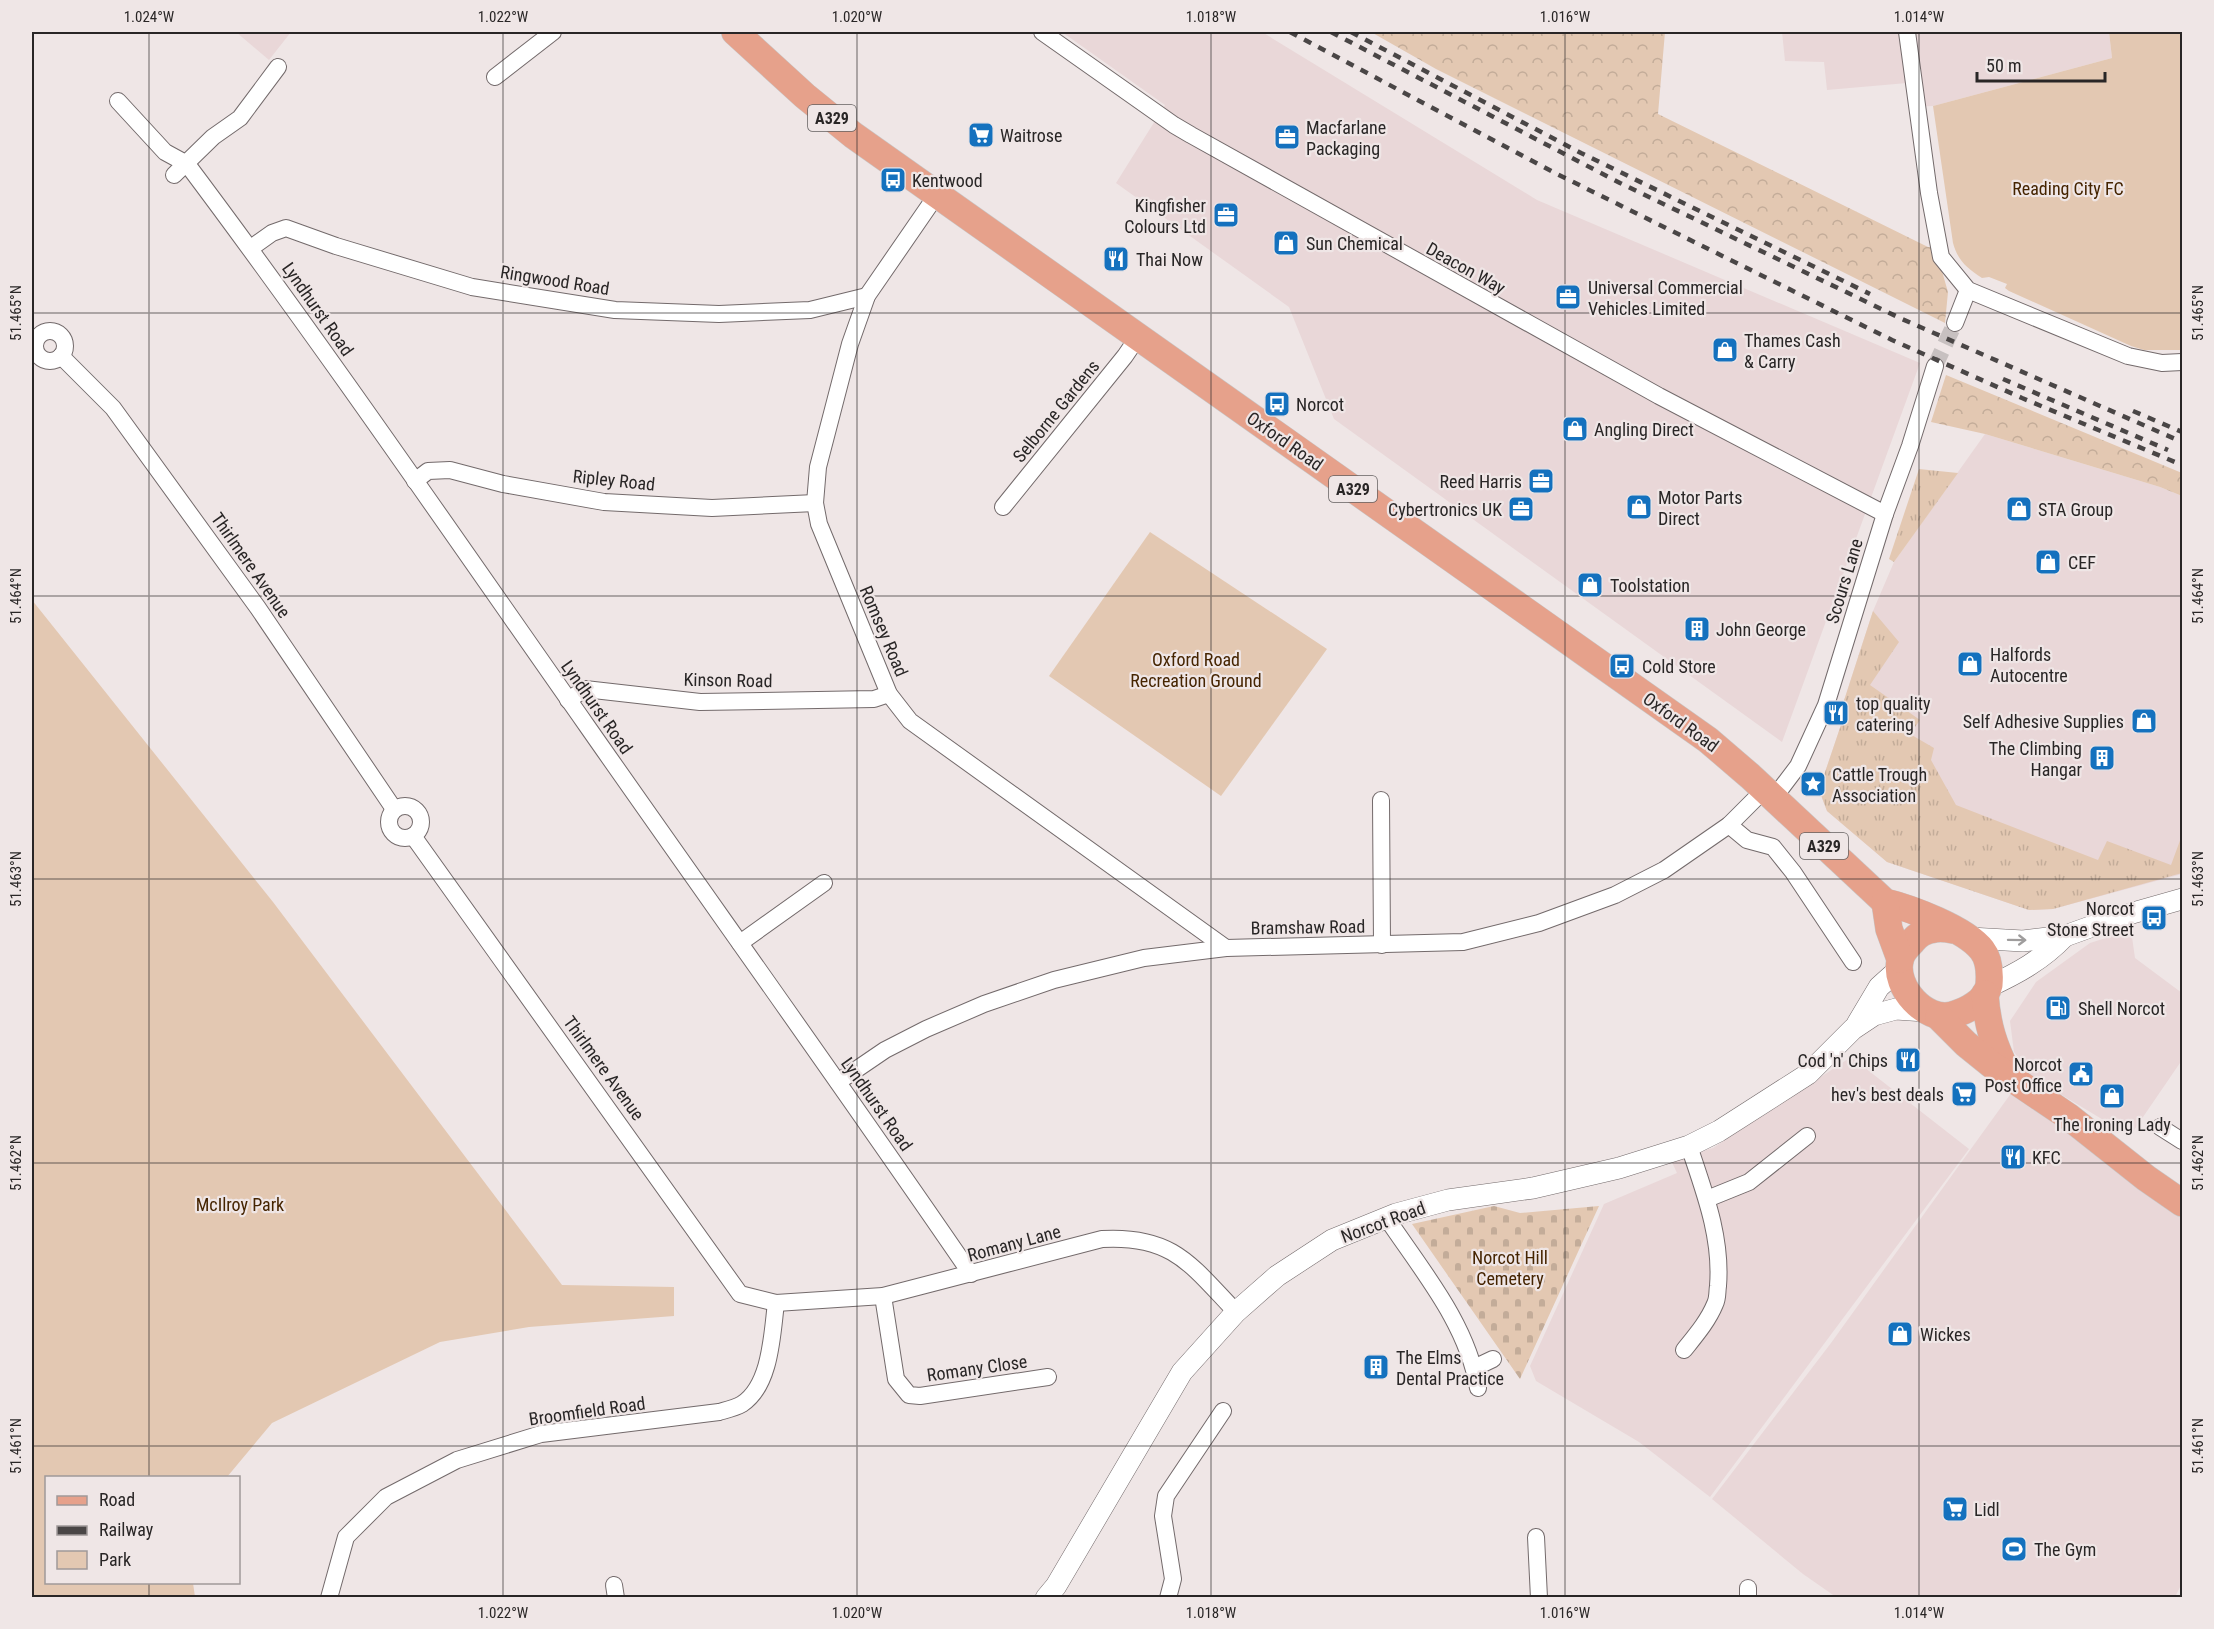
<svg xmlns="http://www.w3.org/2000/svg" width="2214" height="1629" viewBox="0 0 2214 1629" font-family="'Roboto Condensed',sans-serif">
	<defs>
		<pattern id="grass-tufts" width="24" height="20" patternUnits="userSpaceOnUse" patternTransform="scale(1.5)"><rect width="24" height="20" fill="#e3c8b2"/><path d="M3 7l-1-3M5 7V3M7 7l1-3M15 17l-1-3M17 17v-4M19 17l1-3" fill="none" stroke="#c3ac99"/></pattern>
		<pattern id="forest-crowns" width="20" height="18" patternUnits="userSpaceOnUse" patternTransform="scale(1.5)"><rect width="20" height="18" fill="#e3c8b2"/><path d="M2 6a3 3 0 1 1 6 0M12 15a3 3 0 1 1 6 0" fill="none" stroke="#c3ac99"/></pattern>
		<pattern id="cemetery-stones" width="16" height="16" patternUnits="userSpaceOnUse" patternTransform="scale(1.5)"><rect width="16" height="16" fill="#e3c8b2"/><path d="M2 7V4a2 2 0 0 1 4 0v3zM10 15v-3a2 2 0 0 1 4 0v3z" fill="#c3ac99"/></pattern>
	</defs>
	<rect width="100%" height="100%" fill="#efe6e6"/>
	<g fill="#e9d7d8">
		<path d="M236 32H291L269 60Z"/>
		<path d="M1062 32H1262L1537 200 1920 363 1782 742 1334 419 1289 307 1116 183 1165 105Z"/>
		<path d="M1782 32H2109L2112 58 1933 106 1911 107 1907 83 1827 90 1824 62 1785 61Z"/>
		<path d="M1985 434 2160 487 2182 496V874L2053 909 2029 910 1887 862 1827 811 1819 790 1843 719 1839 716 1873 611 1894 562Z"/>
		<path d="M2131 930 2135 958 2182 993V1060L2130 1136 2032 1077 2014 1052 2010 1021 2036 982 2090 943Z"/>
		<path d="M1851 1057 1969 1149 1710 1497 1639 1442 1536 1381 1530 1366 1604 1204 1677 1173 1671 1160 1713 1148Z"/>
		<path d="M2012 1092 2182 1218V1583L2175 1597H1836L1803 1574 1712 1499 1831 1343Z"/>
	</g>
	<g fill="url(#grass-tufts)">
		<path d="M1919 469 1958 473 1894 562 1889 559Z"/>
		<path d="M1873 611 1899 642 1870 685 1920 720 1910 734 1934 748 1931 760 1956 805 2098 860 2107 841 2171 865 2182 835V873L2053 909 2029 910 1887 862 1827 811 1819 790 1843 719 1839 716Z"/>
	</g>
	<g fill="url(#forest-crowns)">
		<path d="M1371 32H1665L1658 114 1928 247H1935L1948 292 1945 323 1436 69Z"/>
		<path d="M1946 375 2182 473V496L2160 487 1985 434 1931 422Z"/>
	</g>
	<path fill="url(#cemetery-stones)" d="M1494 1206 1520 1213 1599 1206 1520 1379 1412 1224Z"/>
	<g fill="#e3c8b2">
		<path d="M2109 32H2182V350H2144L2131 346 2009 291 2005 288 2007 284 1989 277 1982 278C1967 268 1958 261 1953 243L1933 106 2112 58Z"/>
		<path d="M1150 532 1327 649 1221 796 1049 676Z"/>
		<path d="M32 600 273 902 562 1285 674 1287V1316L529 1327 440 1342 272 1423 227 1477 46 1478V1582L193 1583 195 1597H32Z"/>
	</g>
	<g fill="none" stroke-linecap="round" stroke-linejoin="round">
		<path stroke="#c7c0c0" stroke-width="16" stroke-dasharray="16 8" stroke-linecap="butt" d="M1935 366 1955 323"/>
		<g stroke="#736a6b" stroke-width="18">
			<g id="minor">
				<path d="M1042 32 1174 125 1191 135 1659 396 1885 514"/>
				<path d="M1907 32 1929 193 1941 257 1968 290 2128 356 2162 363 2182 362"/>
				<path d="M495 77 553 32"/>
				<path d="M118 101 165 152 187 164C325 348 455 538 587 726 715 909 845 1090 971 1274"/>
				<path d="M174 175 213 137 240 118 278 67"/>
				<path d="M938 193 867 296 850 344 818 467 815 503 819 524 889 694 910 721 1226 948"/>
				<path d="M251 248 272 233 286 228 336 246 472 287 615 310 719 314 810 310 867 296"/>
				<path d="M1955 323 1968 290"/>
				<circle cx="50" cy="346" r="15"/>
				<path d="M61 356 113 408 258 608 394 809"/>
				<path d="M415 481 428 471 450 470 503 484 604 502 712 508 815 503"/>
				<path d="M1003 507 1125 356 1138 337"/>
				<path d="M568 700 585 689 700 702 874 699 889 694"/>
				<path d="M1773 799 1798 766 1826 705 1885 514 1910 446 1935 366"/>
				<path d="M1381 800 1382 945"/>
				<circle cx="405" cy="822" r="16"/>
				<path d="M1729 825 1747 840 1773 847 1793 872 1853 962"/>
				<path d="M413 836 740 1294 776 1303 883 1296 1102 1239C1173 1235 1191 1265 1236 1312"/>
				<path d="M740 943 824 883"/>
				<path d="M838 1082 885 1050 926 1029 984 1004 1054 980 1144 958 1226 948 1463 942 1539 923 1615 895 1664 870 1729 825 1764 790"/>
				<path d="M2160 1127 2182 1141"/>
				<path d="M1707 1199 1749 1182 1807 1136"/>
				<path d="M1386 1217C1422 1271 1467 1323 1478 1388"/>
				<path d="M883 1296 896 1379 909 1395 920 1396 1048 1377"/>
				<path d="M1684 1350C1696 1335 1708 1321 1715 1304 1718 1298 1717 1292 1718 1286 1722 1237 1704 1191 1689 1146"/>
				<path d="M1474 1368 1493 1359"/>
				<path d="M1536 1537 1539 1598"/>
				<path d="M614 1585 616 1598"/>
				<path d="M1748 1588V1598"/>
				<path d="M329 1598 346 1537 386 1497 457 1460 541 1434 719 1412C726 1410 735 1408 742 1404 771 1385 772 1334 776 1303"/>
				<path d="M1168 1598 1173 1579 1163 1516 1166 1496 1223 1411"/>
			</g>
		</g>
		<g stroke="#736a6b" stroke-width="22">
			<g id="tertiary">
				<path d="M1970 938 2023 941 2065 936 2115 918 2182 899"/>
				<path d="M1988 987C2018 973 2042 960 2065 936"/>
				<path d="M1857 1024 1879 987 1899 969"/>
				<path d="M1046 1598 1056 1586 1182 1372 1236 1312 1277 1276 1332 1240 1396 1214 1448 1200 1533 1188 1619 1168 1689 1146 1719 1131 1808 1074 1853 1029 1874 1015 1896 1009 1925 1011"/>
			</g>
		</g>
		<g stroke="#c7c7c7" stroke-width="28">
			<g id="primary">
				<path d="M735 32 805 96 853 135 1708 740 1750 776 1885 902C1910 908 1966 929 1982 950 1989 959 1990 973 1989 985 1986 1001 1967 1011 1952 1015 1925 1022 1894 987 1900 961 1901 953 1907 947 1912 942 1917 935 1926 930 1935 929 1941 928 1948 929 1953 930"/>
				<path d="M1885 902 1889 929 1900 959"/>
				<path d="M1985 994C1987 1025 1994 1046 2008 1074"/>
				<path d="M1939 1017 1966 1044 1992 1065 2069 1117 2146 1178 2182 1203"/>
			</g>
		</g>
		<use href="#minor" stroke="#fff" stroke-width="16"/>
		<use href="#tertiary" stroke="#fff" stroke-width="21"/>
		<use href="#primary" stroke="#e6a18b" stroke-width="27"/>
		<g stroke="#4a4646" stroke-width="4.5" stroke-dasharray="8 8" stroke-linecap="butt">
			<path d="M1290 32 1553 172 1892 340 2022 398 2182 465"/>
			<path d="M1331 32 1620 183 1902 319 2182 442"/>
			<path d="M1351 32 1581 153 1870 294"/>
			<path d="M2003 379 2168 450"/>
			<path d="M2133 411 2182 432"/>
		</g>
	</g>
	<defs><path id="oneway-shaft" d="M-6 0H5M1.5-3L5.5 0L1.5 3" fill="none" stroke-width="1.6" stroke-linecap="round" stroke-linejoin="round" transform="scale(1.5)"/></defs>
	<use stroke="#9f9d9d" href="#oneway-shaft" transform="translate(2017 940) rotate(1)"/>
	<path fill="none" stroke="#292626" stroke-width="1.5" stroke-opacity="0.45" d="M149 32V1478M503 32V1598M857 32V1598M1211 32V1598M1565 32V1598M1919 32V1598M32 313H2182M32 596H2182M32 879H2182M32 1163H2182M32 1446H2182M149 1582V1598"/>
	<defs>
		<g id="supermarket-square" transform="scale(1.35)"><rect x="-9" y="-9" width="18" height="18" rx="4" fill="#1471be" stroke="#efe6e6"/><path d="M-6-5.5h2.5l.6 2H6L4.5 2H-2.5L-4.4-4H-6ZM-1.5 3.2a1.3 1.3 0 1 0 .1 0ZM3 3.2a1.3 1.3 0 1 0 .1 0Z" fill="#fff"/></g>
		<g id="office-square" transform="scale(1.35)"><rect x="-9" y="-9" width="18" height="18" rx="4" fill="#1471be" stroke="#efe6e6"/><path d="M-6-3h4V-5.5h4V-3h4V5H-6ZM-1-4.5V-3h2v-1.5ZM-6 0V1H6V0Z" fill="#fff"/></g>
		<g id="bus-square" transform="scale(1.35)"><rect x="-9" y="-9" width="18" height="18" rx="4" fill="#1471be" stroke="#efe6e6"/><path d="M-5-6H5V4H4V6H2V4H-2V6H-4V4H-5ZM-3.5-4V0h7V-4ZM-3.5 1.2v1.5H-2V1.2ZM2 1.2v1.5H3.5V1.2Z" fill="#fff"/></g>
		<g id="shop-square" transform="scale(1.35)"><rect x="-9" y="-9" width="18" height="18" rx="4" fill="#1471be" stroke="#efe6e6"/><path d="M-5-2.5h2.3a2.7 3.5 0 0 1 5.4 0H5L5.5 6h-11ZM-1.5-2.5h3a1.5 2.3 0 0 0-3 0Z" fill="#fff"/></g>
		<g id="restaurant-square" transform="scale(1.35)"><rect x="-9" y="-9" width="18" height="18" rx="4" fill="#1471be" stroke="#efe6e6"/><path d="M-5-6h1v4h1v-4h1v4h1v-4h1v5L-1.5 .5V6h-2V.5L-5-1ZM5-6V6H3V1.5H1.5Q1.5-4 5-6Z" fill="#fff"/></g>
		<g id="building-square" transform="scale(1.35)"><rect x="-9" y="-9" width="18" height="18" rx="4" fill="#1471be" stroke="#efe6e6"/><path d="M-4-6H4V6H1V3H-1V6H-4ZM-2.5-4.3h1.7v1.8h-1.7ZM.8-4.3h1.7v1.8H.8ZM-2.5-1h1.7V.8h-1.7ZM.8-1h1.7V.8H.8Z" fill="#fff"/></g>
		<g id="sight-square" transform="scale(1.35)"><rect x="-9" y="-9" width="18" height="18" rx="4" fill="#1471be" stroke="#efe6e6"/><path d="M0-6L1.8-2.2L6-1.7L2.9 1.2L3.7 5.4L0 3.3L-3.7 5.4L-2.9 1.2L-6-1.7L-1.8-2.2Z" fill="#fff"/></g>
		<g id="fuel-square" transform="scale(1.35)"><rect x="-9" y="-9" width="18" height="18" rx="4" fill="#1471be" stroke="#efe6e6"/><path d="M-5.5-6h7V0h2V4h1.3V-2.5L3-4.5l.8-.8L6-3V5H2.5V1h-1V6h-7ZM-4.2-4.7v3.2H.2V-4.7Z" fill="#fff"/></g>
		<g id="civic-square" transform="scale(1.35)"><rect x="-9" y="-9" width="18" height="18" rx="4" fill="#1471be" stroke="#efe6e6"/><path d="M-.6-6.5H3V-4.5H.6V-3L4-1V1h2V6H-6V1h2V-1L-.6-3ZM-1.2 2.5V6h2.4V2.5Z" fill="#fff"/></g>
		<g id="stadium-square" transform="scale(1.35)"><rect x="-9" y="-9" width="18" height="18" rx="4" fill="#1471be" stroke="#efe6e6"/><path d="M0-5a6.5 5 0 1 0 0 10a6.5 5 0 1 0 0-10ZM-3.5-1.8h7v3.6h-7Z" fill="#fff"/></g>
	</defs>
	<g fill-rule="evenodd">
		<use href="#supermarket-square" x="981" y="135"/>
		<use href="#office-square" x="1287" y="137"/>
		<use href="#bus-square" x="893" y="180"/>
		<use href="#office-square" x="1226" y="215"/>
		<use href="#shop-square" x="1286" y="243"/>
		<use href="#restaurant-square" x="1116" y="259"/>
		<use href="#office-square" x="1568" y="297"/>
		<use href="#shop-square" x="1725" y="350"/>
		<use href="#bus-square" x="1277" y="404"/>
		<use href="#shop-square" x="1575" y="429"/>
		<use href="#office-square" x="1541" y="481"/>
		<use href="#shop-square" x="1639" y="507"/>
		<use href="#office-square" x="1521" y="509"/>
		<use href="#shop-square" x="2019" y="509"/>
		<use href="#shop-square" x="2048" y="562"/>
		<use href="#shop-square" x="1590" y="585"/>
		<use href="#building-square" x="1697" y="629"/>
		<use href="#shop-square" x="1970" y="664"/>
		<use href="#bus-square" x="1622" y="666"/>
		<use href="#restaurant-square" x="1836" y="713"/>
		<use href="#shop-square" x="2144" y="721"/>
		<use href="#building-square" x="2102" y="758"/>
		<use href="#sight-square" x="1813" y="784"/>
		<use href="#bus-square" x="2154" y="918"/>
		<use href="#fuel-square" x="2058" y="1008"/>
		<use href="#restaurant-square" x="1908" y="1060"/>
		<use href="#civic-square" x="2081" y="1074"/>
		<use href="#supermarket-square" x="1964" y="1094"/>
		<use href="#shop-square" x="2112" y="1096"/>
		<use href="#restaurant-square" x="2013" y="1157"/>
		<use href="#shop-square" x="1900" y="1334"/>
		<use href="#building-square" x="1376" y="1367"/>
		<use href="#supermarket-square" x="1955" y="1509"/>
		<use href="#stadium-square" x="2014" y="1549"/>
	</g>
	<g text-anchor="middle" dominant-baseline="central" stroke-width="4.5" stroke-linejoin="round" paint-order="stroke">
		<g fill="#efe6e6" stroke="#646060" stroke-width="1.5">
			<rect x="808" y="105" width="48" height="26" rx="4.5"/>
			<rect x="1329" y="476" width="48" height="26" rx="4.5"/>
			<rect x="1800" y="833" width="48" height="26" rx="4.5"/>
		</g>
		<g font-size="16" font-weight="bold" fill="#292626">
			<text x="832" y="118">A329</text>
			<text x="1353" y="489">A329</text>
			<text x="1824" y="846">A329</text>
		</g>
		<g font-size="18" fill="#292626" stroke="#efe6e6" text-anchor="start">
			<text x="1306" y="127">Macfarlane<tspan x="1306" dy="21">Packaging</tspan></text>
			<text x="1000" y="135">Waitrose</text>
			<text x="912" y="180">Kentwood</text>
			<text x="1206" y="205" text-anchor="end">Kingfisher<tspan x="1206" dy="21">Colours Ltd</tspan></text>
			<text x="1306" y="243">Sun Chemical</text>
			<text x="1136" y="259">Thai Now</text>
			<text x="1588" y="287">Universal Commercial<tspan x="1588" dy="21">Vehicles Limited</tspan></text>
			<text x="1744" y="340">Thames Cash<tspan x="1744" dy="21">&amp; Carry</tspan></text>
			<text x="1296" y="404">Norcot</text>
			<text x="1594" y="429">Angling Direct</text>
			<text x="1522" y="481" text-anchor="end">Reed Harris</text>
			<text x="1658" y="497">Motor Parts<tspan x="1658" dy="21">Direct</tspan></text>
			<text x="1502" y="509" text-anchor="end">Cybertronics UK</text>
			<text x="2038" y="509">STA Group</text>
			<text x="2068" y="562">CEF</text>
			<text x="1610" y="585">Toolstation</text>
			<text x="1716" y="629">John George</text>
			<text x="1990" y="654">Halfords<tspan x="1990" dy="21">Autocentre</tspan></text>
			<text x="1642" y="666">Cold Store</text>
			<text x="1856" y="703">top quality<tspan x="1856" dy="21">catering</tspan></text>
			<text x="2124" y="721" text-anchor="end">Self Adhesive Supplies</text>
			<text x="2082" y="748" text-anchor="end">The Climbing<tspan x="2082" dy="21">Hangar</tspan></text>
			<text x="1832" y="774">Cattle Trough<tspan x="1832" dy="21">Association</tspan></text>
			<text x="2134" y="908" text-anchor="end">Norcot<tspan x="2134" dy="21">Stone Street</tspan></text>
			<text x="2078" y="1008">Shell Norcot</text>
			<text x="1888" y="1060" text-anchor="end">Cod 'n' Chips</text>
			<text x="2062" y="1064" text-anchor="end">Norcot<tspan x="2062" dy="21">Post Office</tspan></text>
			<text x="1944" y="1094" text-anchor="end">hev's best deals</text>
			<text x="2112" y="1124" text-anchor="middle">The Ironing Lady</text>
			<text x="2032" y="1157">KFC</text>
			<text x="1920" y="1334">Wickes</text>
			<text x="1396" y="1357">The Elms<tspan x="1396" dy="21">Dental Practice</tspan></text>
			<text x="1974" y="1509">Lidl</text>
			<text x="2034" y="1549">The Gym</text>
		</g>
		<g font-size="18" fill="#452400" stroke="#efe6e6">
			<text x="2068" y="188">Reading City FC</text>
			<text x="1196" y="659">Oxford Road<tspan x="1196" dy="21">Recreation Ground</tspan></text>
			<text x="240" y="1204">McIlroy Park</text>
			<text x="1510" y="1257">Norcot Hill<tspan x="1510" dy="21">Cemetery</tspan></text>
		</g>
		<g font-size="18" fill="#292626" stroke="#efe6e6">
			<text transform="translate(1466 268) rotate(29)">Deacon Way</text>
			<text transform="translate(555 280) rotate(9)">Ringwood Road</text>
			<text transform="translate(318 309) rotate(55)">Lyndhurst Road</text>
			<text transform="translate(1056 411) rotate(-51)">Selborne Gardens</text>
			<text transform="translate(1285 441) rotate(35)">Oxford Road</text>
			<text transform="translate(614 480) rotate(6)">Ripley Road</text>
			<text transform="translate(251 565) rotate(55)">Thirlmere Avenue</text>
			<text transform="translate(1844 581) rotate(-73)">Scours Lane</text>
			<text transform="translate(884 631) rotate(67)">Romsey Road</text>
			<text transform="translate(728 680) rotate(1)">Kinson Road</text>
			<text transform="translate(597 707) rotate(55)">Lyndhurst Road</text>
			<text transform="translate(1681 722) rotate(36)">Oxford Road</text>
			<text transform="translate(1308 927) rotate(-1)">Bramshaw Road</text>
			<text transform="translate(604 1068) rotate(54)">Thirlmere Avenue</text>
			<text transform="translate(877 1104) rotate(55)">Lyndhurst Road</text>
			<text transform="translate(1383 1222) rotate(-20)">Norcot Road</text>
			<text transform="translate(1014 1243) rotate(-15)">Romany Lane</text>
			<text transform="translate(977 1368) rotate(-8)">Romany Close</text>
			<text transform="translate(587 1411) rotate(-8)">Broomfield Road</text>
		</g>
	</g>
	<rect width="2214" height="1629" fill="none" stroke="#efe6e6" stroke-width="66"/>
	<rect x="45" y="1476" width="195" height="108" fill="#efe6e6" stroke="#a09999" stroke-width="1.5"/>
	<rect x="57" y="1496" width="30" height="9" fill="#e6a18b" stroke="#a09999" stroke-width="1.5"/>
	<text x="99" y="1506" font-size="18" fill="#292626">Road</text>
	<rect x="57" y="1526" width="30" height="9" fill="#4a4646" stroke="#a09999" stroke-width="1.5"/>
	<text x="99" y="1536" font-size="18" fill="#292626">Railway</text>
	<rect x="57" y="1551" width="30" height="18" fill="#e3c8b2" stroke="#a09999" stroke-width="1.5"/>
	<text x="99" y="1566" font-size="18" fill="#292626">Park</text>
	<path d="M1977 72v9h128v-9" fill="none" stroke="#292626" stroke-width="3"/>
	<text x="1986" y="72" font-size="18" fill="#292626" stroke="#efe6e6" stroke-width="4.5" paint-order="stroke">50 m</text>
	<rect x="33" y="33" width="2148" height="1563" fill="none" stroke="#292626" stroke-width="2"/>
	<g font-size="15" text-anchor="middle" fill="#292626">
		<text x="149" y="22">1.024°W</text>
		<text x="503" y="22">1.022°W</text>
		<text x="857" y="22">1.020°W</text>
		<text x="1211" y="22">1.018°W</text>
		<text x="1565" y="22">1.016°W</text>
		<text x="1919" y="22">1.014°W</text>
		<text transform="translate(16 313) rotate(-90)" y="5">51.465°N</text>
		<text transform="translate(2198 313) rotate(-90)" y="5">51.465°N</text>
		<text transform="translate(16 596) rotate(-90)" y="5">51.464°N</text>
		<text transform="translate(2198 596) rotate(-90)" y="5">51.464°N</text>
		<text transform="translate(16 879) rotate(-90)" y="5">51.463°N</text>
		<text transform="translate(2198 879) rotate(-90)" y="5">51.463°N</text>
		<text transform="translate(16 1163) rotate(-90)" y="5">51.462°N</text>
		<text transform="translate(2198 1163) rotate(-90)" y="5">51.462°N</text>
		<text transform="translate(16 1446) rotate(-90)" y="5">51.461°N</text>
		<text transform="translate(2198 1446) rotate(-90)" y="5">51.461°N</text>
		<text x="503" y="1618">1.022°W</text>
		<text x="857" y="1618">1.020°W</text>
		<text x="1211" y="1618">1.018°W</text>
		<text x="1565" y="1618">1.016°W</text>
		<text x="1919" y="1618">1.014°W</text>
	</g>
</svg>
